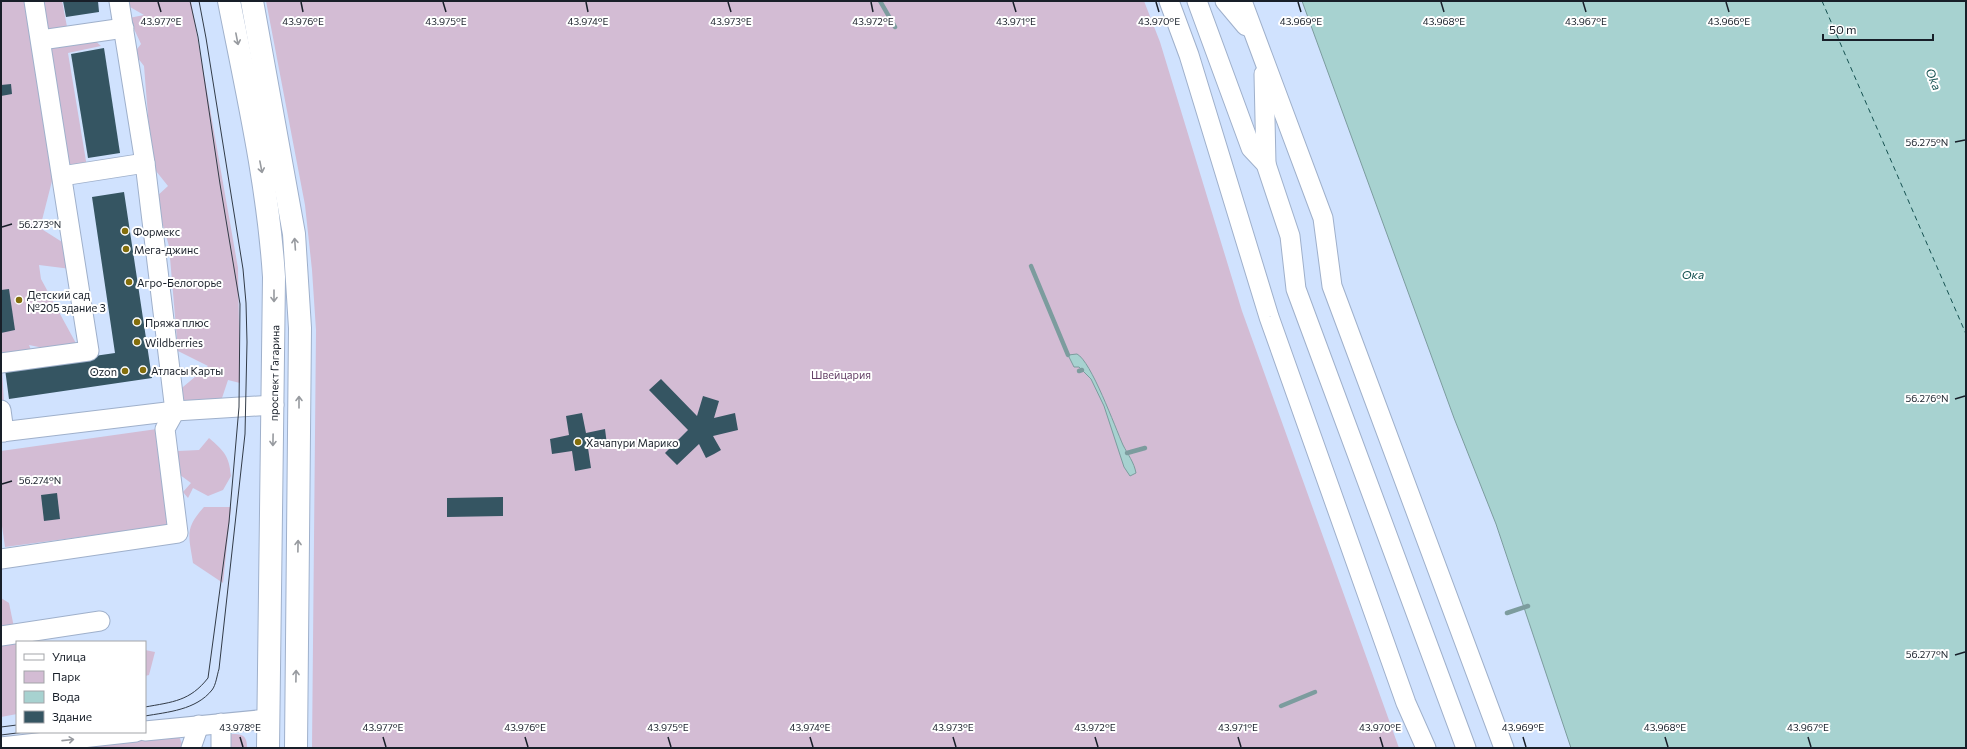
<svg xmlns="http://www.w3.org/2000/svg" width="1967" height="749" viewBox="0 0 1967 749" font-family="Commissioner,sans-serif">
	<rect width="100%" height="100%" fill="#d0e2fe"/>
	<g fill="#d3bcd4">
		<path d="M1 1H62L69 37 92 38 101 46 68 53 89 179 53 177 40 228 70 247 71 269 39 265 41 279 78 347 63 352 29 345 36 362 2 367 4 404H1Z"/>
		<path d="M123 1H191L238 268 240 383 228 380 221 401 187 403 177 392 208 366 178 351 169 246 155 198 168 186 152 166 144 66 134 53 141 44 129 18 144 15 123 3Z"/>
		<path d="M266 1H1144L1160 42 1242 311 1399 748H312L316 330 312 270 305 205Z"/>
		<path d="M157 429 170 525 5 547 1 519V451Z"/>
		<path d="M209 438C225 452 229 456 231 476L223 490 208 496 193 488 188 498 183 492 191 483 176 472 178 451 199 450Z"/>
		<path d="M204 507H231L223 583 193 563C189 536 184 529 204 507Z"/>
		<path d="M1 598 9 603 17 642V714L1 717Z"/>
		<path d="M145 650 155 652 149 675 145 676Z"/>
		<path d="M178 734 184 748H62Z"/>
		<path d="M232 734C243 734 247 736 247 748H225L228 736Z"/>
	</g>
	<g fill="#a7d2d0" stroke="#7c9c9e">
		<path d="M1302 1H1966V748H1571L1496 524 1454 418Z"/>
		<path d="M1077 354C1091 361 1115 427 1123 445 1128 455 1134 462 1136 473L1130 476 1124 467 1104 406 1091 379 1079 367H1074L1068 355Z"/>
	</g>
	<g fill="none" stroke-linecap="round" stroke-linejoin="round">
		<g stroke="#7c9c9e" stroke-width="4.5">
			<path d="M880 1 895 27"/>
			<path d="M1031 266 1068 355"/>
			<path d="M1079 371 1082 370"/>
			<path d="M1127 453 1145 448"/>
			<path d="M1507 613 1528 606"/>
			<path d="M1281 706 1315 692"/>
		</g>
		<path stroke="#155150" stroke-width="1" stroke-dasharray="5 4" stroke-linecap="butt" d="M1822 1 1966 334"/>
	</g>
	<g fill="#355562">
		<path d="M63 1H98L99 12 66 17Z"/>
		<path d="M104 48 120 153 88 158 71 54Z"/>
		<path d="M11 84 12 94 1 96V85Z"/>
		<path d="M124 192 152 378 9 399 5 369 115 353 92 197Z"/>
		<path d="M9 289 15 330 1 333V290Z"/>
		<path d="M661 379 697 416 703 396 719 401 714 418 735 413 738 430 713 436 721 450 714 454 706 458 699 444 677 465 665 453 688 430 649 390Z"/>
		<path d="M582 413 586 433 605 429 607 445 588 448 591 468 575 471 572 451 552 454 550 439 569 435 566 416Z"/>
		<path d="M57 493 60 519 44 521 41 495Z"/>
		<path d="M503 497V516L447 517V498Z"/>
	</g>
	<g fill="none" stroke-linecap="round" stroke-linejoin="round">
		<g stroke="#9fb0cb" stroke-width="21">
			<g id="minor">
				<path d="M1169 1 1189 55 1269 317 1406 703 1426 748"/>
				<path d="M1197 1 1251 148 1266 164 1290 236 1296 289 1466 748"/>
				<path d="M1225 1 1246 26"/>
				<path d="M1242 1 1323 218 1332 286 1504 748"/>
				<path d="M41 40 124 28"/>
				<path d="M1264 74 1266 164"/>
				<path d="M62 176 145 163"/>
				<path d="M1 363 89 351 34 1"/>
				<path d="M1 410 4 432"/>
				<path d="M1 432 175 411 274 405"/>
				<path d="M1 559 178 533 165 429 175 411 145 163 119 1"/>
				<path d="M1 636 100 621"/>
				<path d="M221 723V748"/>
				<path d="M145 731 268 719"/>
				<path d="M1 747 136 732"/>
				<path d="M191 748 199 725"/>
			</g>
		</g>
		<g stroke="#9fb0cb" stroke-width="24">
			<g id="major">
				<path d="M229 1C247 92 268 184 274 277L268 748"/>
				<path d="M252 1 294 234 300 328 296 748"/>
			</g>
		</g>
		<use href="#minor" stroke="#fff" stroke-width="19"/>
		<use href="#major" stroke="#fff" stroke-width="22"/>
		<g stroke="#323b47" stroke-width="1">
			<path d="M145 707C173 702 190 701 208 678L229 522 239 407 240 304 220 184 198 37 190 1"/>
			<path d="M145 716C168 712 196 710 212 690 216 685 217 675 219 669L245 434 247 342 246 303 243 269 206 38 199 1"/>
			<path d="M1 727 17 725"/>
			<path d="M1 735 25 732"/>
		</g>
	</g>
	<defs><path id="oneway-shaft" d="M-6 0H5M1.5-3L5.5 0L1.5 3" fill="none" stroke-width="1.6" stroke-linecap="round" stroke-linejoin="round"/></defs>
	<g stroke="#979a9f">
		<use href="#oneway-shaft" transform="translate(237 39) rotate(79)"/>
		<use href="#oneway-shaft" transform="translate(261 167) rotate(79)"/>
		<use href="#oneway-shaft" transform="translate(295 244) rotate(-94)"/>
		<use href="#oneway-shaft" transform="translate(274 296) rotate(90)"/>
		<use href="#oneway-shaft" transform="translate(299 402) rotate(-90)"/>
		<use href="#oneway-shaft" transform="translate(273 440) rotate(91)"/>
		<use href="#oneway-shaft" transform="translate(298 546) rotate(-89)"/>
		<use href="#oneway-shaft" transform="translate(296 676) rotate(-89)"/>
		<use href="#oneway-shaft" transform="translate(68 740) rotate(-6)"/>
	</g>
	<path fill="none" stroke="#181f29" stroke-width="1.5" d="M158 2 161 12M301 2 303 12M443 2 446 12M586 2 588 12M728 2 731 12M871 2 873 12M1013 2 1016 12M1156 2 1159 12M1298 2 1301 12M1441 2 1444 12M1583 2 1586 12M1726 2 1729 12M1955 142 1965 140M2 227 12 224M1955 399 1965 396M2 484 12 481M1955 655 1965 652M240 737 243 747M383 737 386 747M525 737 528 747M668 737 671 747M810 737 813 747M953 737 956 747M1095 737 1098 747M1238 737 1241 747M1380 737 1383 747M1523 737 1526 747M1665 737 1668 747M1808 737 1811 747"/>
	<g fill="#836e0c" stroke="#fff" stroke-width="1.5">
		<circle cx="125" cy="231" r="4"/>
		<circle cx="126" cy="249" r="4"/>
		<circle cx="129" cy="282" r="4"/>
		<circle cx="19" cy="300" r="4"/>
		<circle cx="137" cy="322" r="4"/>
		<circle cx="137" cy="342" r="4"/>
		<circle cx="143" cy="370" r="4"/>
		<circle cx="125" cy="371" r="4"/>
		<circle cx="578" cy="442" r="4"/>
	</g>
	<g text-anchor="middle" dominant-baseline="central" stroke-width="4" stroke-linejoin="round" paint-order="stroke">
		<g font-size="11" fill="#181f29" stroke="#fff" text-anchor="start">
			<text x="133" y="231">Формекс</text>
			<text x="134" y="249">Мега-джинс</text>
			<text x="137" y="282">Агро-Белогорье</text>
			<text x="27" y="294">Детский сад<tspan x="27" dy="13">№205 здание 3</tspan></text>
			<text x="145" y="322">Пряжа плюс</text>
			<text x="145" y="342">Wildberries</text>
			<text x="151" y="370">Атласы Карты</text>
			<text x="117" y="371" text-anchor="end">Ozon</text>
			<text x="586" y="442">Хачапури Марико</text>
		</g>
		<g font-size="11" fill="#181f29" stroke="#fff">
			<text transform="translate(274 373) rotate(-89)">проспект Гагарина</text>
		</g>
		<g font-size="11" fill="#654167" stroke="#fff">
			<text x="841" y="374">Швейцария</text>
		</g>
		<g font-size="12" font-style="italic" fill="#155150" stroke="#fff">
			<text transform="translate(1934 79) rotate(68)">Oka</text>
			<text x="1693" y="274">Ока</text>
		</g>
	</g>
	<g font-size="10" text-anchor="middle" fill="#181f29" stroke="#fff" stroke-width="4" stroke-linejoin="round" paint-order="stroke">
		<text x="161" y="25">43.977°E</text>
		<text x="303" y="25">43.976°E</text>
		<text x="446" y="25">43.975°E</text>
		<text x="588" y="25">43.974°E</text>
		<text x="731" y="25">43.973°E</text>
		<text x="873" y="25">43.972°E</text>
		<text x="1016" y="25">43.971°E</text>
		<text x="1159" y="25">43.970°E</text>
		<text x="1301" y="25">43.969°E</text>
		<text x="1444" y="25">43.968°E</text>
		<text x="1586" y="25">43.967°E</text>
		<text x="1729" y="25">43.966°E</text>
		<text x="1927" y="146">56.275°N</text>
		<text x="40" y="228">56.273°N</text>
		<text x="1927" y="402">56.276°N</text>
		<text x="40" y="484">56.274°N</text>
		<text x="1927" y="658">56.277°N</text>
		<text x="240" y="731">43.978°E</text>
		<text x="383" y="731">43.977°E</text>
		<text x="525" y="731">43.976°E</text>
		<text x="668" y="731">43.975°E</text>
		<text x="810" y="731">43.974°E</text>
		<text x="953" y="731">43.973°E</text>
		<text x="1095" y="731">43.972°E</text>
		<text x="1238" y="731">43.971°E</text>
		<text x="1380" y="731">43.970°E</text>
		<text x="1523" y="731">43.969°E</text>
		<text x="1665" y="731">43.968°E</text>
		<text x="1808" y="731">43.967°E</text>
	</g>
	<rect width="1967" height="749" fill="none" stroke="#181f29" stroke-width="4"/>
	<rect x="16" y="641" width="130" height="92" fill="#ffffff" stroke="#a3a5a9"/>
	<rect x="24" y="654" width="20" height="6" fill="#ffffff" stroke="#a3a5a9"/>
	<text x="52" y="661" font-size="12" fill="#181f29">Улица</text>
	<rect x="24" y="671" width="20" height="12" fill="#d3bcd4" stroke="#a3a5a9"/>
	<text x="52" y="681" font-size="12" fill="#181f29">Парк</text>
	<rect x="24" y="691" width="20" height="12" fill="#a7d2d0" stroke="#a3a5a9"/>
	<text x="52" y="701" font-size="12" fill="#181f29">Вода</text>
	<rect x="24" y="711" width="20" height="12" fill="#355562" stroke="#a3a5a9"/>
	<text x="52" y="721" font-size="12" fill="#181f29">Здание</text>
	<path d="M1823 34v6h110v-6" fill="none" stroke="#181f29" stroke-width="2"/>
	<text x="1829" y="34" font-size="12" fill="#181f29" stroke="#ffffff" stroke-width="3" paint-order="stroke">50 m</text>
</svg>
